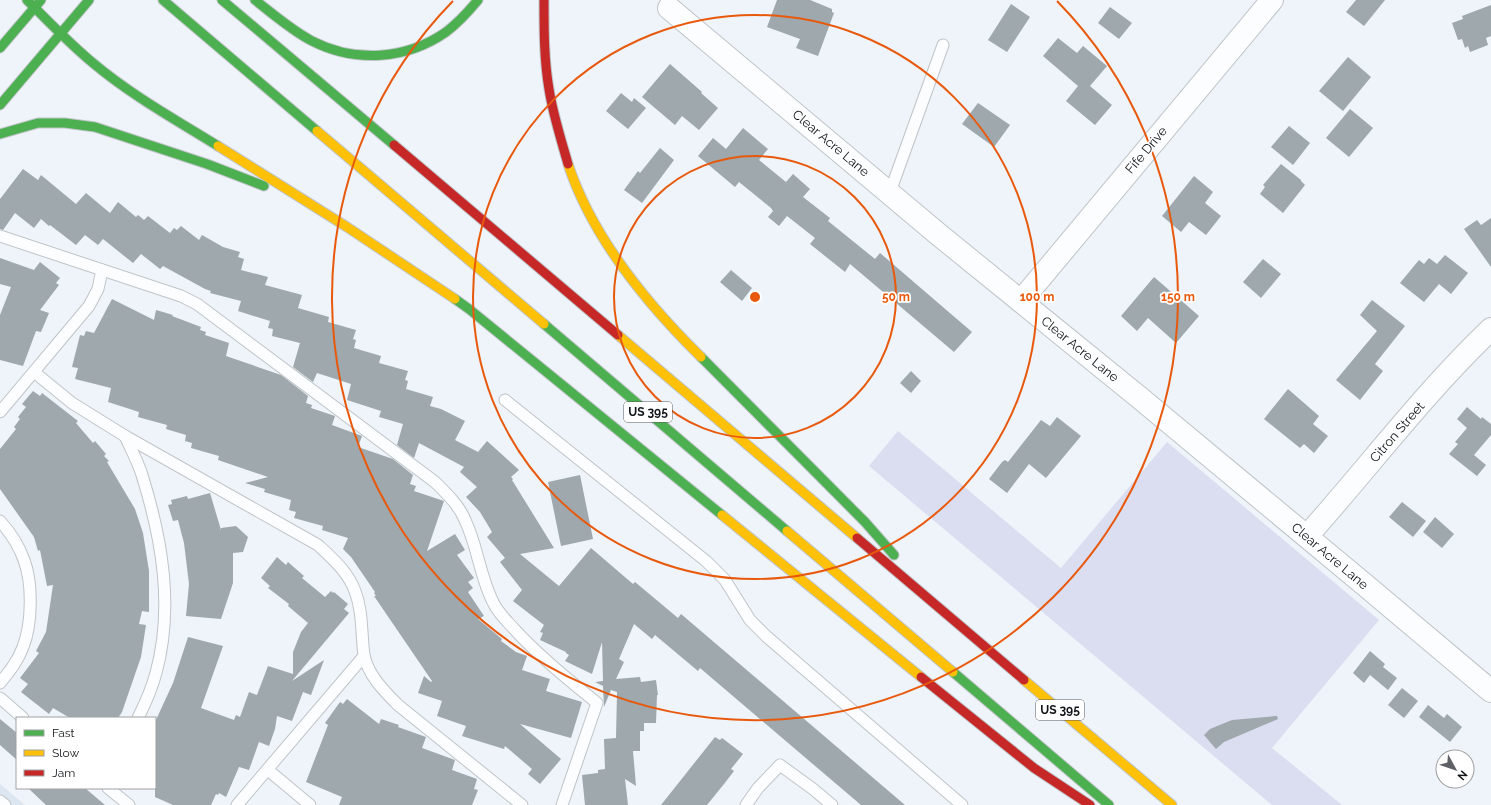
<svg xmlns="http://www.w3.org/2000/svg" width="1491" height="805" viewBox="0 0 1491 805" font-family="Raleway,sans-serif">
	<rect width="100%" height="100%" fill="#eef4fa"/>
	<path fill="#dbe6f0" d="M0 784 25 805H0Z"/>
	<path fill="#dbddf0" d="M898 431 1061 568 1167 442 1379 620 1272 748 1342 805H1272L869 466Z"/>
	<g fill="#9ea8ad">
		<path d="M777 0H810L832 9V12L834 13 818 56 796 48 800 39 767 27Z"/>
		<path d="M1356 0H1385L1364 26 1346 12Z"/>
		<path d="M1011 4 1030 17 1007 52 988 40Z"/>
		<path d="M1491 5V36L1486 38 1488 45 1470 52 1468 46 1465 48 1462 39 1458 40 1452 23 1463 19 1462 16Z"/>
		<path d="M1110 7 1132 23 1119 39 1098 23Z"/>
		<path d="M1058 38 1077 53 1083 46 1107 66 1090 86 1112 105 1095 125 1066 101 1078 86 1043 56Z"/>
		<path d="M1348 57 1371 77 1343 111 1319 91Z"/>
		<path d="M670 64 702 92 701 93 718 108 699 130 682 116 675 125 642 97Z"/>
		<path d="M621 93 632 102 634 98 646 108 628 129 606 111Z"/>
		<path d="M978 103 1010 125 994 147 962 124Z"/>
		<path d="M1350 109 1373 128 1349 157 1326 138Z"/>
		<path d="M1289 126 1310 143 1293 165 1271 147Z"/>
		<path d="M743 128 768 149 759 160 786 182 793 174 810 189 803 197 830 218 828 221 875 259 880 253 972 332 954 352 850 264 845 272 810 244 815 238 787 216 779 226 768 217 773 211 771 208 739 182 735 187 698 156 713 138 726 149Z"/>
		<path d="M660 148 674 160 642 203 624 190 638 171 640 173Z"/>
		<path d="M1281 164 1301 180V181L1305 185 1283 213 1260 194 1265 187 1263 185Z"/>
		<path d="M23 169 38 180 41 175 76 204 86 193 110 213 118 202 136 217 138 215 144 220 148 216 170 233 174 228 177 230 181 226 199 240 202 235 223 247 240 252 238 257 244 259 241 270 268 277 265 285 302 295 298 308 329 317 328 322 356 330 353 339 356 340 354 348 381 356 379 363 408 371 405 380 408 381 406 389 433 397 430 406 441 409 465 421 455 440 478 452 487 441 519 470 511 477 513 479 512 480 554 548 520 554 559 586 591 548 633 584 635 582 678 618 681 614 905 805H861L700 668 698 671 655 635 652 639 634 624 619 659 624 662 616 679 640 677 641 682 656 680 658 695H657L656 723H644V731H640V751H633L636 786 625 779 628 805H585L582 775 598 773V770L605 769 604 739 616 738 617 692 611 690 604 707 603 686 595 682 603 681 602 642 592 674 565 661 569 655 566 653V652L540 640 543 633 540 632 544 625 513 601 522 590 500 562 505 558 487 537 492 532 480 512 466 497 477 487 460 472 464 467 419 443 414 458 397 445 403 424 379 417 381 411 347 400 351 384 317 373 313 382 293 367 300 343 272 336 273 329 268 328 270 321 238 311 241 301 210 293 211 291 205 289 163 266 160 269 141 254 133 263 103 239 98 245 85 235 76 245 50 225 49 226 41 219 34 228 15 213 3 230 0 229V199Z"/>
		<path d="M1194 176 1213 192 1205 203 1221 216 1206 235 1189 222 1181 232 1162 216Z"/>
		<path d="M1491 218V267L1464 229 1477 220 1481 225Z"/>
		<path d="M1445 255 1468 273 1451 294 1439 284 1424 302 1400 283 1419 260 1424 264 1429 258 1437 264Z"/>
		<path d="M0 258 34 270 40 262 60 278 56 283 59 285 40 310 49 313 41 332 36 331 23 366 0 360V315L11 287 0 284Z"/>
		<path d="M1263 259 1281 274 1261 298 1243 282Z"/>
		<path d="M731 270 752 288 742 301 720 282Z"/>
		<path d="M1154 277 1199 316 1176 343 1148 318 1137 331 1121 316Z"/>
		<path d="M112 299 154 320 156 310 173 315 172 316 201 327 200 330 206 332 205 335 229 343 226 356 281 375 308 396 306 403 312 405 311 408 335 416 332 425 362 436 358 447 393 459 413 475 410 484 416 486 414 491 444 501 427 551 455 534 465 550 457 555 474 578 468 582 473 588 468 592 484 616 478 619 502 639 501 641 516 652 527 656 522 670 550 679 546 691 582 702 571 738 520 724 561 759 540 784 528 774 532 769 505 746 504 749 462 736 466 726 437 716 442 701 418 693 424 676 431 682 432 681 374 596H376L374 593 375 592 351 557 343 549 348 538 322 530 323 526 294 518 296 512 289 510 291 500 264 492 265 489 245 483 268 477 218 460 219 456 191 448 192 443 185 441 186 435 166 429 167 425 138 417 139 412 108 402 111 388 75 379 78 368 72 367 80 335 84 336 86 331 94 333Z"/>
		<path d="M1372 300 1405 326 1375 364 1383 371 1360 400 1336 380 1377 331 1360 315Z"/>
		<path d="M911 371 921 381 911 393 900 383Z"/>
		<path d="M1288 389 1319 416 1313 424 1328 436 1314 453 1304 444 1300 448 1264 419Z"/>
		<path d="M33 391 40 396 42 393 78 421 76 423 93 443 95 441 106 454 104 456 109 461 107 462 135 509 143 533 149 571V612L142 611 139 624 146 625 141 657 122 712 118 718H70L53 708 49 714 21 692 28 684 20 678 39 653 36 651 46 632 53 585 47 586 40 550 38 551 34 537 0 489V449L16 429 14 427 20 419 18 417 26 407 22 404Z"/>
		<path d="M1467 407 1481 419 1482 417 1491 424V435L1474 455 1486 465 1477 476 1449 454 1458 444 1455 442 1467 428 1457 419Z"/>
		<path d="M1057 417 1081 436 1046 478 1029 464 1007 493 989 479 1002 462 1005 460 1008 462 1041 420 1050 426Z"/>
		<path d="M580 475 593 539 561 546 548 482Z"/>
		<path d="M210 493 221 530V528L236 526 248 537 243 552 233 553V583L221 619 186 616 189 584 184 543 178 520 173 521 168 505 172 504 171 500 187 496 188 499Z"/>
		<path d="M1402 502 1426 521 1413 537 1389 517Z"/>
		<path d="M1435 517 1454 534 1442 548 1423 532Z"/>
		<path d="M277 557 286 565 288 562 304 576 302 578 325 597 331 591 333 593 334 592 348 604 344 609 349 613 292 681 324 660 311 695 303 692 292 721 277 716 275 729 269 746 259 742 249 770 239 767 226 797 219 793 218 795 216 794 211 805H173L155 797V722L173 683 188 637 223 646 201 708 234 720 236 715 240 717 249 692 257 695 268 666 293 674V652L301 632 308 623 288 606 289 604 268 588 270 586 261 578Z"/>
		<path d="M1370 651 1385 664 1383 667 1397 678 1388 690 1370 675 1364 683 1353 673Z"/>
		<path d="M1402 688 1418 701 1404 718 1388 705Z"/>
		<path d="M347 699 379 724 381 719 399 725 398 727 426 737 422 748 455 760 452 770 477 779 474 789 478 790 472 805H339L342 797 306 782 328 725 325 723 340 702 343 704Z"/>
		<path d="M1428 705 1444 718 1447 714 1462 727 1450 742 1419 717Z"/>
		<path d="M1277 716 1278 719 1224 742 1216 749 1204 735 1210 729 1232 720Z"/>
		<path d="M0 719 17 733V760L0 745Z"/>
		<path d="M715 737 720 740 722 738 743 754 731 769 734 771 724 784 707 805H661Z"/>
		<path d="M28 788H85L105 805H46Z"/>
	</g>
	<g fill="none" stroke-linecap="round" stroke-linejoin="round">
		<g stroke="#bfc4c8" stroke-width="13">
			<g id="lane">
				<path d="M890 192 943 45"/>
				<path d="M0 236 181 296 197 304 435 482C446 493 459 505 465 520 478 547 480 578 494 604 499 614 508 622 515 630 540 657 569 680 597 703L562 805"/>
				<path d="M34 372 72 403 125 436 318 545C333 559 348 572 355 591 363 612 361 633 364 655 368 675 384 691 398 705L522 805"/>
				<path d="M505 400 706 561 725 580 750 620 766 636 962 805"/>
				<path d="M0 412 89 306 98 289 102 270"/>
				<path d="M125 436C131 449 138 462 142 475 162 539 174 607 156 673 152 688 145 704 138 718"/>
				<path d="M0 521C10 532 19 546 24 560 33 584 32 624 23 647 18 661 9 672 0 683"/>
				<path d="M0 698 23 718"/>
				<path d="M268 770 310 805"/>
				<path d="M108 788 129 805"/>
				<path d="M0 801 5 805"/>
				<path d="M237 805 364 656"/>
				<path d="M746 805 758 788 780 765 813 789 832 805"/>
			</g>
		</g>
		<g stroke="#bfc4c8" stroke-width="24">
			<g id="street">
				<path d="M669 8 938 234 1140 398 1365 585 1491 691"/>
				<path d="M1021 301 1272 0"/>
				<path d="M1307 536C1368 468 1424 393 1491 329"/>
			</g>
		</g>
		<g stroke="#bfc4c8" stroke-width="11">
			<g id="fast">
				<path d="M27 0C49 22 70 44 93 63 131 95 176 120 218 146"/>
				<path d="M163 0 317 131"/>
				<path d="M222 0 394 145"/>
				<path d="M255 0C273 14 291 30 312 41 355 63 406 60 446 32 458 23 468 12 478 0"/>
				<path d="M0 48 41 0"/>
				<path d="M0 105 89 0"/>
				<path d="M0 134 38 123H65L95 127 207 164 264 186"/>
				<path d="M455 299 469 309 722 515"/>
				<path d="M544 324 787 531"/>
				<path d="M701 357 865 522 894 555"/>
				<path d="M953 672 1109 805"/>
			</g>
		</g>
		<g stroke="#bfc4c8" stroke-width="11">
			<g id="slow">
				<path d="M317 131 544 324"/>
				<path d="M218 146 347 227 455 299"/>
				<path d="M568 164C592 237 647 304 701 357"/>
				<path d="M618 335 857 538"/>
				<path d="M722 515 921 677"/>
				<path d="M787 531 953 672"/>
				<path d="M1024 680 1172 805"/>
			</g>
		</g>
		<g stroke="#bfc4c8" stroke-width="11">
			<g id="jam">
				<path d="M544 0C544 30 544 60 549 89 553 115 561 139 568 164"/>
				<path d="M394 145 618 335"/>
				<path d="M857 538 1024 680"/>
				<path d="M921 677 1034 768 1090 805"/>
			</g>
		</g>
		<use href="#lane" stroke="#fcfdfe" stroke-width="11"/>
		<use href="#street" stroke="#fcfdfe" stroke-width="22"/>
		<use href="#fast" stroke="#4caf50" stroke-width="9"/>
		<use href="#slow" stroke="#ffc107" stroke-width="9"/>
		<use href="#jam" stroke="#c62828" stroke-width="9"/>
	</g>
	<g fill="none" stroke="#e8590c" stroke-width="2">
		<circle cx="755" cy="297" r="141"/>
		<circle cx="755" cy="297" r="282"/>
		<path d="M1057 1A423 423 0 1 1 453 1"/>
	</g>
	<g text-anchor="middle" dominant-baseline="central" stroke-width="3.5" stroke-linejoin="round" paint-order="stroke">
		<g fill="#fff" stroke="#585a5d" stroke-width="1">
			<rect x="624" y="402" width="48" height="20" rx="3"/>
			<rect x="1036" y="700" width="48" height="20" rx="3"/>
		</g>
		<g font-size="12" font-weight="bold" fill="#111417">
			<text x="648" y="412">US 395</text>
			<text x="1060" y="710">US 395</text>
		</g>
		<g font-size="13" fill="#111417" stroke="#fff">
			<text transform="translate(831 143) rotate(40)">Clear Acre Lane</text>
			<text transform="translate(1146 150) rotate(-50)">Fife Drive</text>
			<text transform="translate(1080 349) rotate(39)">Clear Acre Lane</text>
			<text transform="translate(1397 432) rotate(-49)">Citron Street</text>
			<text transform="translate(1330 556) rotate(40)">Clear Acre Lane</text>
		</g>
	</g>
	<circle cx="755" cy="297" r="6" fill="#e8590c" stroke="#fff" stroke-width="2"/>
	<g font-size="12" text-anchor="middle" font-weight="bold" fill="#e8590c" stroke="#fff" stroke-width="3.5" stroke-linejoin="round" paint-order="stroke">
		<text x="896" y="301">50 m</text>
		<text x="1037" y="301">100 m</text>
		<text x="1178" y="301">150 m</text>
	</g>
	<rect x="16" y="717" width="140" height="72" fill="#ffffff" stroke="#a0a1a2"/>
	<rect x="24" y="730" width="20" height="6" fill="#4caf50" stroke="#a0a1a2"/>
	<text x="52" y="737" font-size="12" fill="#111417">Fast</text>
	<rect x="24" y="750" width="20" height="6" fill="#ffc107" stroke="#a0a1a2"/>
	<text x="52" y="757" font-size="12" fill="#111417">Slow</text>
	<rect x="24" y="770" width="20" height="6" fill="#c62828" stroke="#a0a1a2"/>
	<text x="52" y="777" font-size="12" fill="#111417">Jam</text>
	<g transform="translate(1455 769) rotate(130)"><circle r="19" fill="#ffffff" stroke="#a0a1a2"/>
	<path d="M0-3L7 15L0 10L-7 15Z" fill="#5e6266"/>
	<text y="-6" font-size="11" font-weight="bold" text-anchor="middle" fill="#111417">N</text>
	</g>
</svg>
